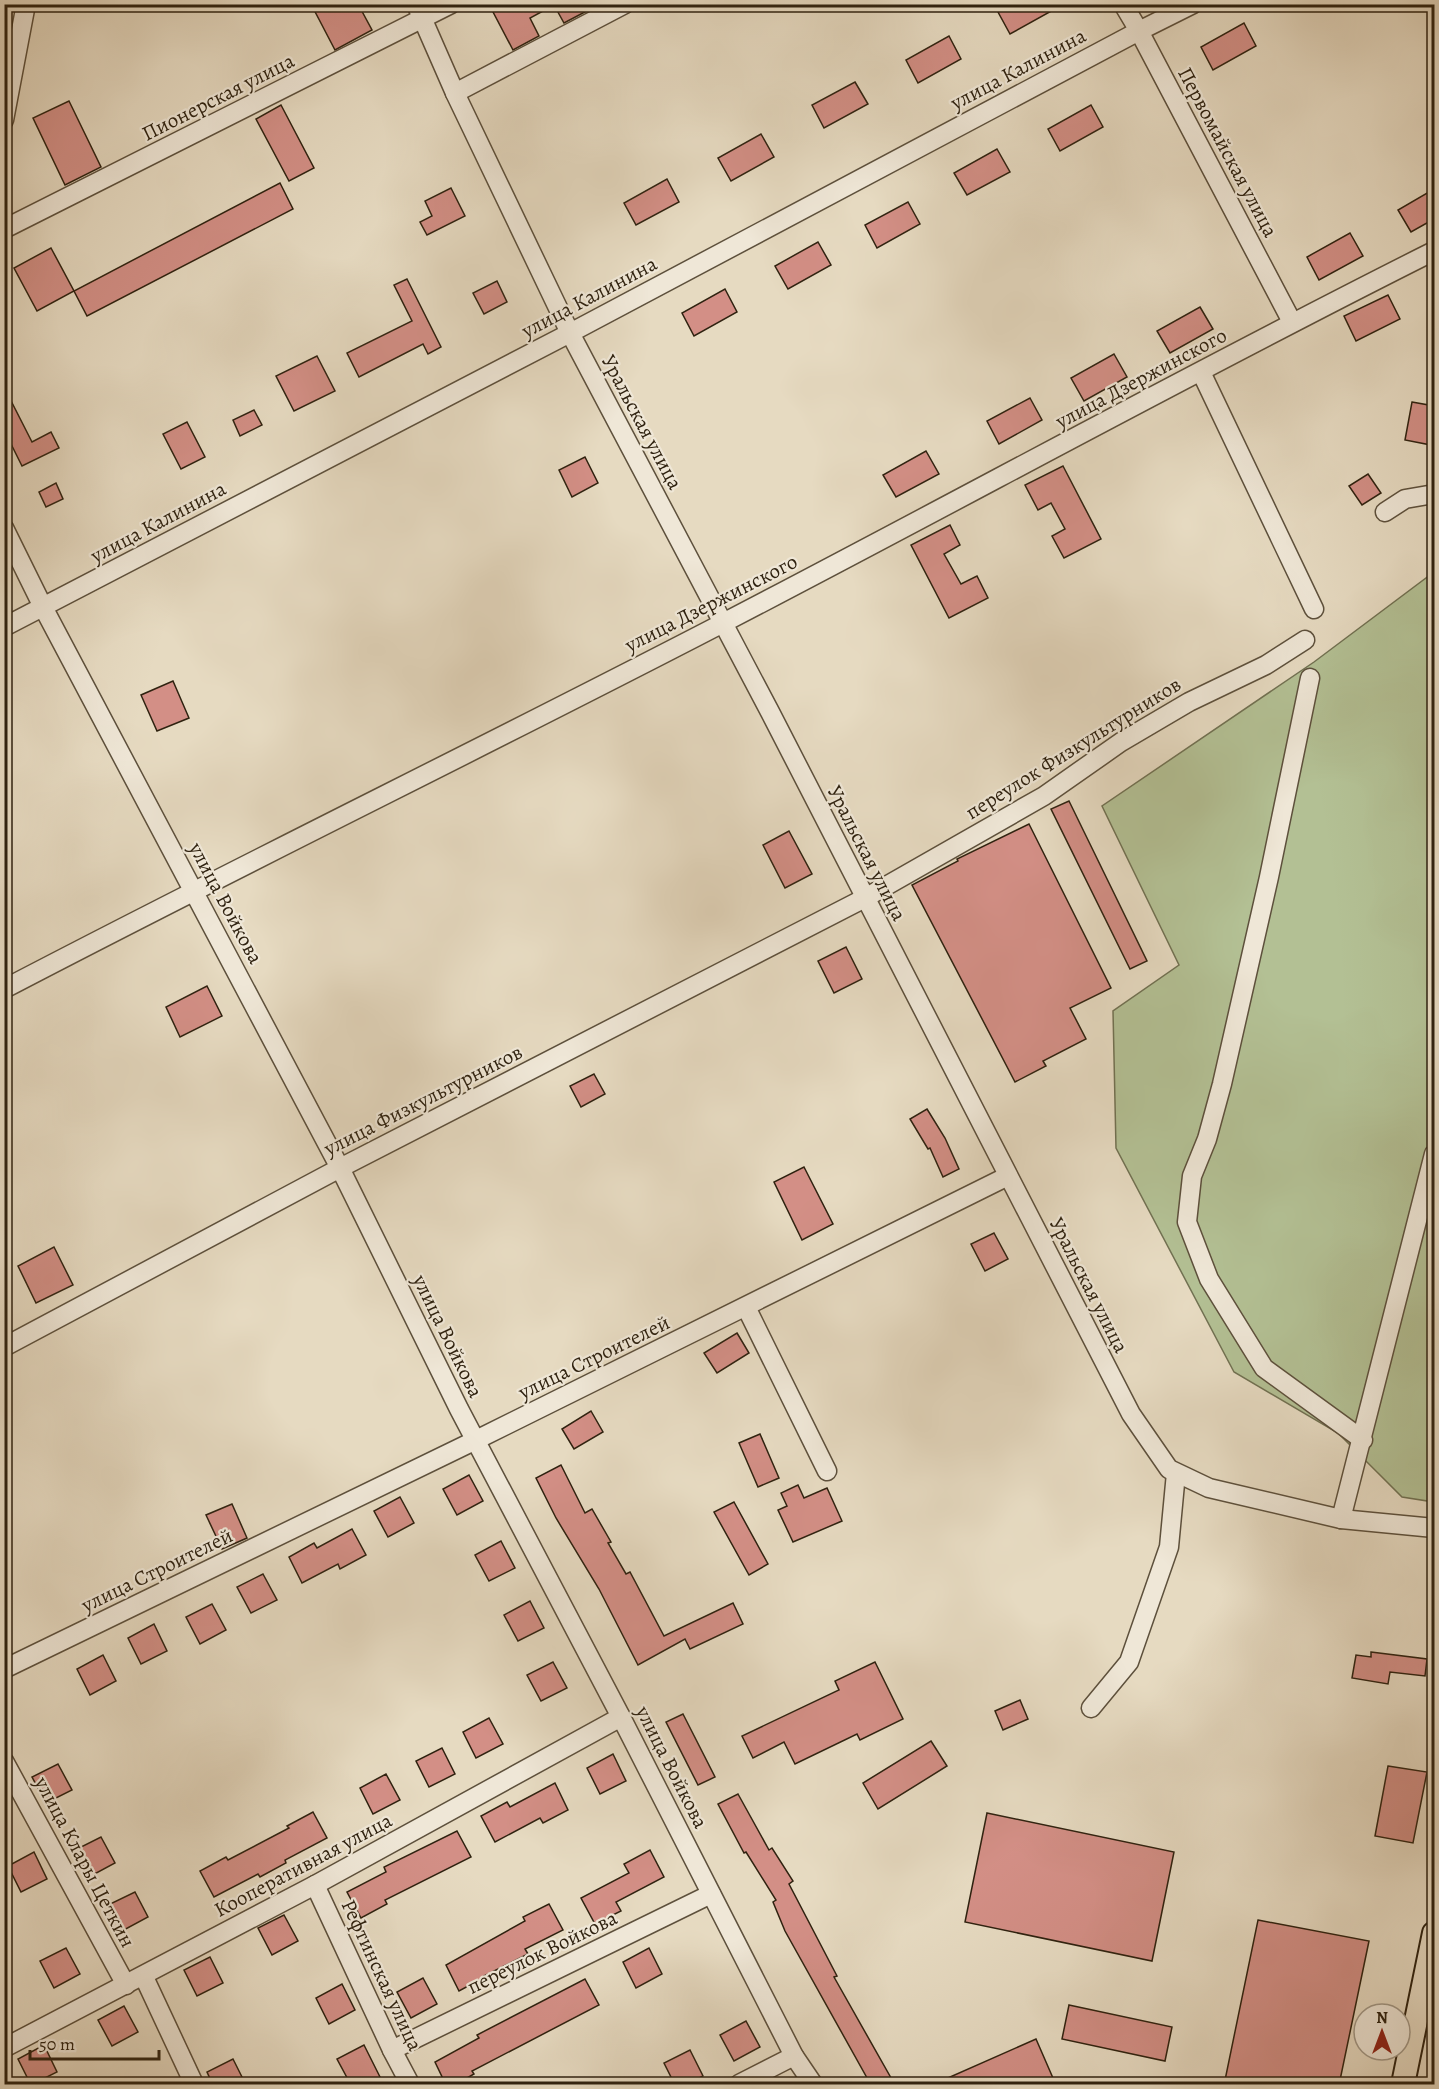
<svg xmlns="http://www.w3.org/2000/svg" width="1439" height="2089" viewBox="0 0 1439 2089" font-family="Alegreya,serif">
	<rect width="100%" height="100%" fill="#e6dac1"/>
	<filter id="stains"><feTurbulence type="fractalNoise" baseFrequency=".00333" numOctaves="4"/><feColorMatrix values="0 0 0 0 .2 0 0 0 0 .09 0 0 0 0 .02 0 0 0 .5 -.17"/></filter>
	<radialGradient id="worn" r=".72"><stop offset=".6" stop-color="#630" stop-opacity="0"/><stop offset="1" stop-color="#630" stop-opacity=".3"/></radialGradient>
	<path fill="#b3c094" stroke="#717152" stroke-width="1.5" d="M1434 572V1502L1402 1497 1338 1433 1234 1372 1116 1148 1113 1011 1179 965 1102 806 1314 662Z"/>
	<g fill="#d38f86" stroke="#2f2210" stroke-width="1.5">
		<path d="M311 4H358L372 30 335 50Z"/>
		<path d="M502 4H600L564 23 554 5 530 18 539 36 513 50 492 10Z"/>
		<path d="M1011 4H1064L1010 34 998 12Z"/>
		<path d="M1244 23 1256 46 1213 70 1201 47Z"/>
		<path d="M949 36 961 59 918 83 906 60Z"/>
		<path d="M855 82 868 104 824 128 812 105Z"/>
		<path d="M69 101 101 167 65 185 33 118Z"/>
		<path d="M281 105 314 168 289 181 256 119Z"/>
		<path d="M1091 105 1103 127 1060 151 1048 129Z"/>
		<path d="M761 134 774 157 731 181 718 158Z"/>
		<path d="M997 149 1010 172 967 195 954 173Z"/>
		<path d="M667 179 679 202 636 225 624 203Z"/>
		<path d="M280 183 293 209 87 316 74 291Z"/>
		<path d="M451 188 465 216 427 235 420 222 432 216 425 201Z"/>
		<path d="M1434 189V219L1411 232 1398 210Z"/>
		<path d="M908 202 920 224 877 248 865 225Z"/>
		<path d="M1350 233 1363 256 1319 280 1307 257Z"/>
		<path d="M818 242 831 265 788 289 775 266Z"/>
		<path d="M51 248 74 291 37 311 14 268Z"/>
		<path d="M407 279 441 347 428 354 423 344 359 377 347 353 412 321 394 285Z"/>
		<path d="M497 281 507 302 484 314 473 293Z"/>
		<path d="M725 289 737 312 694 336 682 313Z"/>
		<path d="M1388 295 1400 319 1356 341 1344 316Z"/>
		<path d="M1200 307 1213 329 1170 353 1157 331Z"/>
		<path d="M1114 354 1127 377 1084 401 1071 378Z"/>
		<path d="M317 356 335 391 294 411 276 376Z"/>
		<path d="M4 387 32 442 51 432 59 448 22 466 9 440 4 442Z"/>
		<path d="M1030 398 1042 420 999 444 987 421Z"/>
		<path d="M1412 402 1434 406V428L1431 445 1405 440Z"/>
		<path d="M254 410 262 425 240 436 233 420Z"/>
		<path d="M187 422 205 457 181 469 163 434Z"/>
		<path d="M926 451 939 474 896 497 883 475Z"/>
		<path d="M585 457 598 483 572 497 559 470Z"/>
		<path d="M1063 466 1101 539 1064 558 1052 536 1065 529 1051 503 1038 510 1025 485Z"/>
		<path d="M1368 474 1381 493 1362 505 1349 486Z"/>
		<path d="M56 483 63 499 46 507 39 492Z"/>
		<path d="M950 525 960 545 944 554 961 584 977 576 988 598 949 618 911 545Z"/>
		<path d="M173 681 189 718 157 731 141 695Z"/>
		<path d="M1069 801 1147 961 1130 969 1051 809Z"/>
		<path d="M1029 824 1111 988 1070 1008 1086 1039 1043 1061 1046 1066 1015 1082 912 885 958 861 957 859Z"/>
		<path d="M789 831 812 874 785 888 763 845Z"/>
		<path d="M846 947 862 979 834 993 818 961Z"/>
		<path d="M207 986 222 1016 180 1037 166 1007Z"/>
		<path d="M594 1074 605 1094 581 1107 570 1086Z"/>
		<path d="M927 1109 945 1138 959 1169 943 1177 930 1148 928 1149 910 1119Z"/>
		<path d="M804 1167 833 1224 802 1240 774 1182Z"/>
		<path d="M994 1233 1008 1259 985 1271 971 1244Z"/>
		<path d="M54 1247 73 1285 36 1303 18 1266Z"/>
		<path d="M737 1333 749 1353 717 1373 704 1353Z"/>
		<path d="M591 1411 603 1432 574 1449 562 1429Z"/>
		<path d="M760 1434 779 1478 758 1487 739 1443Z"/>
		<path d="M561 1465 585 1513 592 1509 611 1542 608 1543 626 1574 630 1572 664 1636 733 1603 743 1624 690 1649 685 1639 638 1665 599 1589 556 1518 536 1478Z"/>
		<path d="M469 1475 483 1501 457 1515 443 1489Z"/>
		<path d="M798 1485 804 1498 827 1488 842 1521 793 1542 778 1510 787 1506 781 1493Z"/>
		<path d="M400 1497 414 1523 388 1537 374 1511Z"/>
		<path d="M734 1502 768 1564 749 1575 714 1512Z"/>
		<path d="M232 1504 247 1538 222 1549 206 1515Z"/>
		<path d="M352 1529 366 1555 340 1569 338 1564 302 1583 289 1557 314 1543 317 1548Z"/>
		<path d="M501 1541 515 1568 489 1581 475 1555Z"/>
		<path d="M263 1574 277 1600 251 1613 237 1587Z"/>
		<path d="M530 1601 544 1628 518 1641 504 1615Z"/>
		<path d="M212 1604 226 1630 200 1644 186 1617Z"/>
		<path d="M154 1624 167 1651 141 1664 128 1638Z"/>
		<path d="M1371 1652 1427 1659 1425 1676 1390 1672 1388 1684 1352 1678 1356 1655 1371 1657Z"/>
		<path d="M103 1655 116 1681 90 1695 77 1669Z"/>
		<path d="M553 1662 567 1688 541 1701 527 1675Z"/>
		<path d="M875 1662 903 1719 860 1740 857 1734 795 1764 784 1742 753 1758 742 1736 839 1690 835 1681Z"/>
		<path d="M1020 1700 1028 1719 1003 1730 995 1711Z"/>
		<path d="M683 1714 715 1777 698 1785 666 1722Z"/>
		<path d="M489 1718 503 1744 476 1758 463 1732Z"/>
		<path d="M931 1741 947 1766 878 1809 863 1783Z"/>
		<path d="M442 1748 455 1774 429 1787 416 1761Z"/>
		<path d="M613 1754 626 1781 600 1794 587 1768Z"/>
		<path d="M58 1764 72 1790 46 1803 32 1777Z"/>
		<path d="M1388 1766 1427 1772 1413 1843 1375 1836Z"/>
		<path d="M386 1774 400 1800 373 1814 360 1788Z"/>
		<path d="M555 1783 568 1810 543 1823 540 1818 495 1842 481 1816 507 1802 510 1807Z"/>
		<path d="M738 1794 769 1850 772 1848 793 1881 789 1884 837 1976 834 1977 895 2085H871L785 1931 773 1902 776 1900 746 1852 744 1853 718 1804Z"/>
		<path d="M313 1812 327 1838 285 1860 286 1863 260 1877 258 1874 214 1897 200 1871 226 1857 228 1860 289 1828 287 1826Z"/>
		<path d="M987 1813 1174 1852 1152 1961 965 1922Z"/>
		<path d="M457 1831 471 1857 385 1900 387 1904 361 1918 347 1892 386 1872 384 1867Z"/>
		<path d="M101 1837 115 1863 89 1877 75 1850Z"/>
		<path d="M650 1850 664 1877 616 1902 621 1911 595 1924 581 1898 629 1873 624 1864Z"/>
		<path d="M34 1852 47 1879 21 1892 8 1866Z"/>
		<path d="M135 1892 148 1917 122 1931 108 1905Z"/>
		<path d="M549 1904 563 1930 525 1949 528 1954 484 1976 485 1977 459 1991 446 1965 525 1921 523 1917Z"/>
		<path d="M284 1915 298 1941 272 1955 258 1928Z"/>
		<path d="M1258 1920 1369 1941 1339 2085H1224Z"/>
		<path d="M66 1948 80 1974 54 1988 40 1961Z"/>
		<path d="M649 1948 662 1974 636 1988 623 1962Z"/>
		<path d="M210 1957 223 1983 197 1996 184 1970Z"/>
		<path d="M423 1978 437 2004 411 2018 397 1992Z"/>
		<path d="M585 1979 599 2005 472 2071 474 2074 455 2085H446L435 2062 479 2038 477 2035Z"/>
		<path d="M342 1984 355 2010 329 2024 316 1998Z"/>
		<path d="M1069 2005 1172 2027 1165 2061 1062 2039Z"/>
		<path d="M124 2006 138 2032 112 2046 98 2020Z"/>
		<path d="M746 2021 760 2047 734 2061 720 2035Z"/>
		<path d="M1036 2039 1056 2085H932Z"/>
		<path d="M44 2045 57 2072 31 2085 18 2059Z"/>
		<path d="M364 2045 384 2085H351L337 2059Z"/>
		<path d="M690 2050 703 2076 686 2085H675L664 2063Z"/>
		<path d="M233 2059 246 2085H213L207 2072Z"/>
	</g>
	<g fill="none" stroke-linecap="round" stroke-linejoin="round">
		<g stroke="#5d503c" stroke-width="21">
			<g id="minor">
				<path d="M416 4 455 93 570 333 770 712 1131 1414 1169 1469 1209 1488 1341 1519 1434 1528"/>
				<path d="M1123 4 1139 31 1292 322"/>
				<path d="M455 93 625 4"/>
				<path d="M4 120 26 4"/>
				<path d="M4 229 451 4"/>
				<path d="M1201 372 1314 609"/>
				<path d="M1385 512 1405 499 1434 494"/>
				<path d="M4 528 43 607 340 1168 459 1409 621 1717 794 2056 813 2084"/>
				<path d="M4 627 570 333 1139 31 1193 4"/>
				<path d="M1310 678 1269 877 1222 1084 1207 1139 1192 1176 1187 1222 1209 1279 1264 1368 1363 1440"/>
				<path d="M4 989C243 864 486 746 725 622 962 499 1196 370 1434 251"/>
				<path d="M746 1307 827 1471"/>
				<path d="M4 1347 340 1168 865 898 1044 796 1121 742 1189 702 1266 665 1305 640"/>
				<path d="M1341 1519 1434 1154"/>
				<path d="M4 1669 476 1440 1008 1176"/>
				<path d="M1091 1708 1129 1662 1169 1547 1176 1473"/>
				<path d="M4 1761 126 1985"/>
				<path d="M315 1885 392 2050 410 2084"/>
				<path d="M144 1977 194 2084"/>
				<path d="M4 2048 315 1885 621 1717"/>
				<path d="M392 2050 711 1894"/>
				<path d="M739 2084 794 2056"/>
			</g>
		</g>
		<g stroke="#2f2210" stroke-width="26">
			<path id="major" d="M1403 2084 1434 1933"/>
		</g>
		<use href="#minor" stroke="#efe7d7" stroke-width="18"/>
		<use href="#major" stroke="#e6dac1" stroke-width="22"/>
	</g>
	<g text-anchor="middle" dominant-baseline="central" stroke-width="4.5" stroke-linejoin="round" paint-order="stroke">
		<g font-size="21" fill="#2f2210" stroke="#efe7d7">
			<text transform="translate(1018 69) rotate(-28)">улица Калинина</text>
			<text transform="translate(218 97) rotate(-27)">Пионерская улица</text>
			<text transform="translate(1228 152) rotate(62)">Первомайская улица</text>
			<text transform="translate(589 297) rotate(-28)">улица Калинина</text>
			<text transform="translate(1141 378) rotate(-28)">улица Дзержинского</text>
			<text transform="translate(642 422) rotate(62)">Уральская улица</text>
			<text transform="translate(158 522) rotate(-28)">улица Калинина</text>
			<text transform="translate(711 603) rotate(-27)">улица Дзержинского</text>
			<text transform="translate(1073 748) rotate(-32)">переулок Физкультурников</text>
			<text transform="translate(867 853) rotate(63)">Уральская улица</text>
			<text transform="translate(226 903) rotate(62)">улица Войкова</text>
			<text transform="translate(423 1100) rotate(-27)">улица Физкультурников</text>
			<text transform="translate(1089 1285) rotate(63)">Уральская улица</text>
			<text transform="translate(448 1336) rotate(64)">улица Войкова</text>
			<text transform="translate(594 1357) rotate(-26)">улица Строителей</text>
			<text transform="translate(157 1570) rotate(-26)">улица Строителей</text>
			<text transform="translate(672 1767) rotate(63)">улица Войкова</text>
			<text transform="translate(85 1862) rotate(62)">улица Клары Цеткин</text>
			<text transform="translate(303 1865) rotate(-28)">Кооперативная улица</text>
			<text transform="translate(542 1952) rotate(-26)">переулок Войкова</text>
			<text transform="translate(382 1975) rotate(65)">Рефтинская улица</text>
		</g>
	</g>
	<rect width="1439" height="2089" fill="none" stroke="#e6dac1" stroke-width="24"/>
	<rect x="6" y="6" width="1427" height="2077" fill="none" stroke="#2f2210" stroke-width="3"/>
	<rect x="12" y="12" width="1415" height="2065" fill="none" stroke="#2f2210" stroke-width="1.5"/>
	<g transform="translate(1382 2032)"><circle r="28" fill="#efe7d7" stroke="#a29887" stroke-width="1.5"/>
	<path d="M0-4.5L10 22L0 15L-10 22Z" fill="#8f2418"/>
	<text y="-9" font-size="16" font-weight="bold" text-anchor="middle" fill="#2f2210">N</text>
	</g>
	<path d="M30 2050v9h129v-9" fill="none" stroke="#2f2210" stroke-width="3"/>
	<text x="39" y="2050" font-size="18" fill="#2f2210" stroke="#efe7d7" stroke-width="4.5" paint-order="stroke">50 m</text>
	<rect width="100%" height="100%" filter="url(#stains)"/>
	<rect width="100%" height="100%" fill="url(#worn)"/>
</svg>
